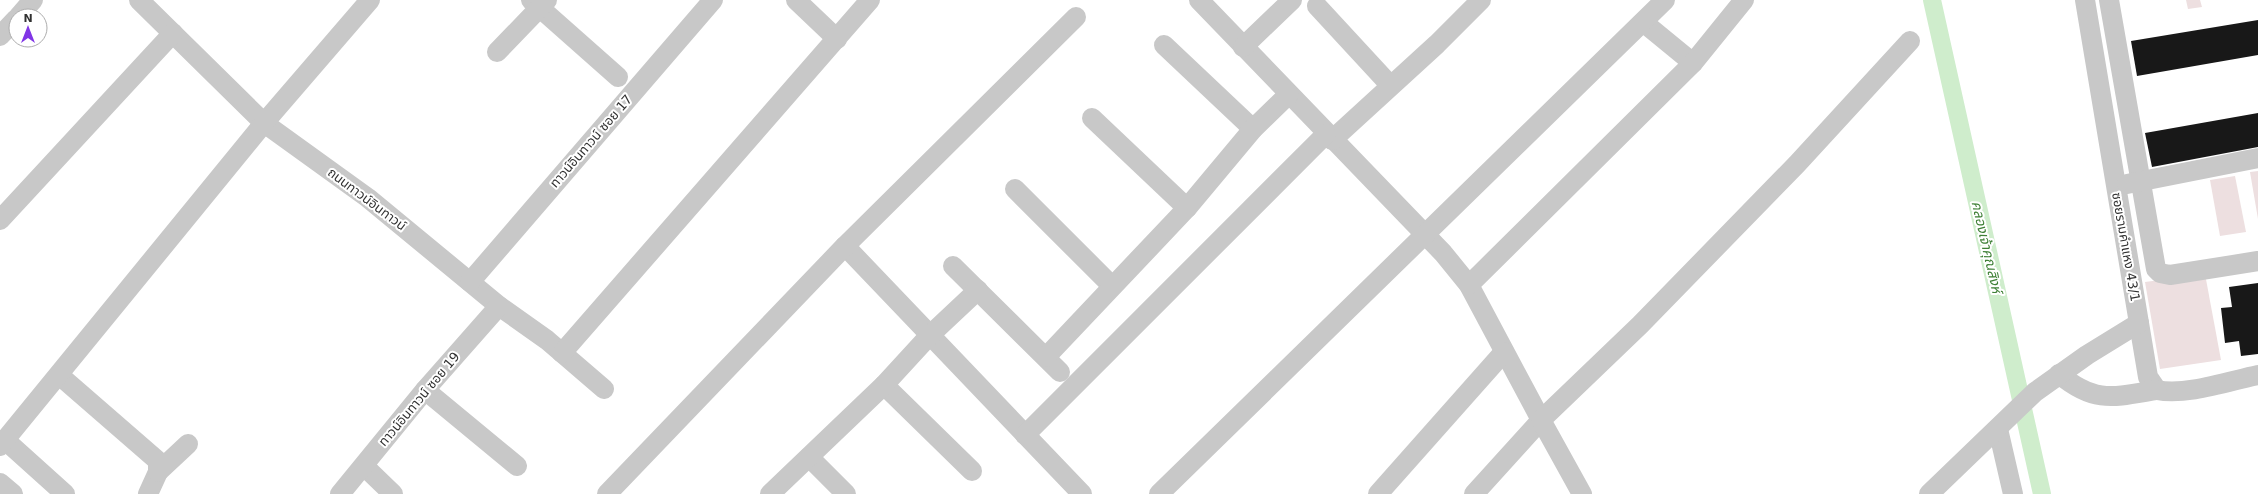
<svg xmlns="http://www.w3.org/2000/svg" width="2258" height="494" viewBox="0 0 2258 494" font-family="'DejaVu Sans','Noto Sans Thai',sans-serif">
	<rect width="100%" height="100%" fill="#fff"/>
	<g fill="#eddfe0">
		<path d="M2186 0H2200L2202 7 2188 9Z"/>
		<path d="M2258 171V219L2250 172Z"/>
		<path d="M2235 176 2246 232 2220 236 2210 180Z"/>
		<path d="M2205 274 2221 360 2160 369 2145 282Z"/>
	</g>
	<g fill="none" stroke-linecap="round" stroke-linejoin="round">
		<path stroke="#cfedcc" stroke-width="18" d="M1932 0 2042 494"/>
	</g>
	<g fill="#181818">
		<path d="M2258 20V55L2137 76 2131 41Z"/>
		<path d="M2258 113V147L2152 167 2145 133Z"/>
		<path d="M2258 283V354L2241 356 2239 341 2225 343 2221 308 2232 307 2229 287Z"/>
	</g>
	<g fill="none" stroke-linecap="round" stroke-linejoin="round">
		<g stroke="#c8c8c8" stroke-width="20">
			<path d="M139 0 264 123 368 198 499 306 547 340 604 389"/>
			<path d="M531 0 618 77"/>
			<path d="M796 0 837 39"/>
			<path d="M1199 0 1443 253 1469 285 1541 420 1474 494"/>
			<path d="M2085 0 2148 377 2157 390C2186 396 2229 381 2258 375"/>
			<path d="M2109 0 2156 269 2160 273 2170 275 2258 261"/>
			<path d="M1317 6 1390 85"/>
			<path d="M19 16 33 0"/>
			<path d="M1643 22 1693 63"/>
			<path d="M0 36 16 19"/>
			<path d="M1164 45 1253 129"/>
			<path d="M1243 47 1292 0"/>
			<path d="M497 52 547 0"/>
			<path d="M1092 118 1187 208"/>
			<path d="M1332 140 1437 44 1481 0"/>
			<path d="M2127 184 2258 158"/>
			<path d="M1015 189 1112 286"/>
			<path d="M0 220 173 33"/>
			<path d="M845 246 1082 494"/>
			<path d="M953 266 1060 372"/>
			<path d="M470 282 713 0"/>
			<path d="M1469 285 1693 63 1744 0"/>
			<path d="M562 353 870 0"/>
			<path d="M1046 357 1187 208 1253 129 1289 94"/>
			<path d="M2059 374C2095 404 2114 397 2157 390"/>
			<path d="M59 375 158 461V472L148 494"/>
			<path d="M884 385 972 471"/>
			<path d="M425 390 517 466"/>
			<path d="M1998 429 2013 494"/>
			<path d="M1025 435 1326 134"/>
			<path d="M5 440 65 494"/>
			<path d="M0 446 264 123 370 0"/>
			<path d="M809 457 846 494"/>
			<path d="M364 466 393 494"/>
			<path d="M158 472 188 444"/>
			<path d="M0 483 13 494"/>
			<path d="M340 494 425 390 499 306"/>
			<path d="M607 494 845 246 1076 17"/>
			<path d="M770 494 884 385 929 336 978 290"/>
			<path d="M1159 494 1665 0"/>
			<path d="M1378 494 1504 352"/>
			<path d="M1582 494 1541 420 1640 325 1797 164 1910 41"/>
			<path d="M1929 494 2035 392 2087 355 2139 323"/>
		</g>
	</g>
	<g text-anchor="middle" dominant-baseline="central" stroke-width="4" stroke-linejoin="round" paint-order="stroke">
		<g font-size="13" fill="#313131" stroke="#fff">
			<text transform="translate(591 141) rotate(-49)">ทาวน์อินทาวน์ ซอย 17</text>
			<text transform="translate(367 199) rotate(37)">ถนนทาวน์อินทาวน์</text>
			<text transform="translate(2126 247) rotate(80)">ซอยรามคำแหง 43/1</text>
			<text transform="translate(419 399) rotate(-50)">ทาวน์อินทาวน์ ซอย 19</text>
		</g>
		<g font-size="14" font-style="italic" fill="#3f8037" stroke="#fff">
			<text transform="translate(1987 247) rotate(77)">คลองเจ้าคุณสิงห์</text>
		</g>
	</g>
	<g transform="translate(28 28)"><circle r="19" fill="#ffffff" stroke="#adadad"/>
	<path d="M0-3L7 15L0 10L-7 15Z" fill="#8135e6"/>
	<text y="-6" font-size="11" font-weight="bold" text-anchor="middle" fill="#313131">N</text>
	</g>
</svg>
